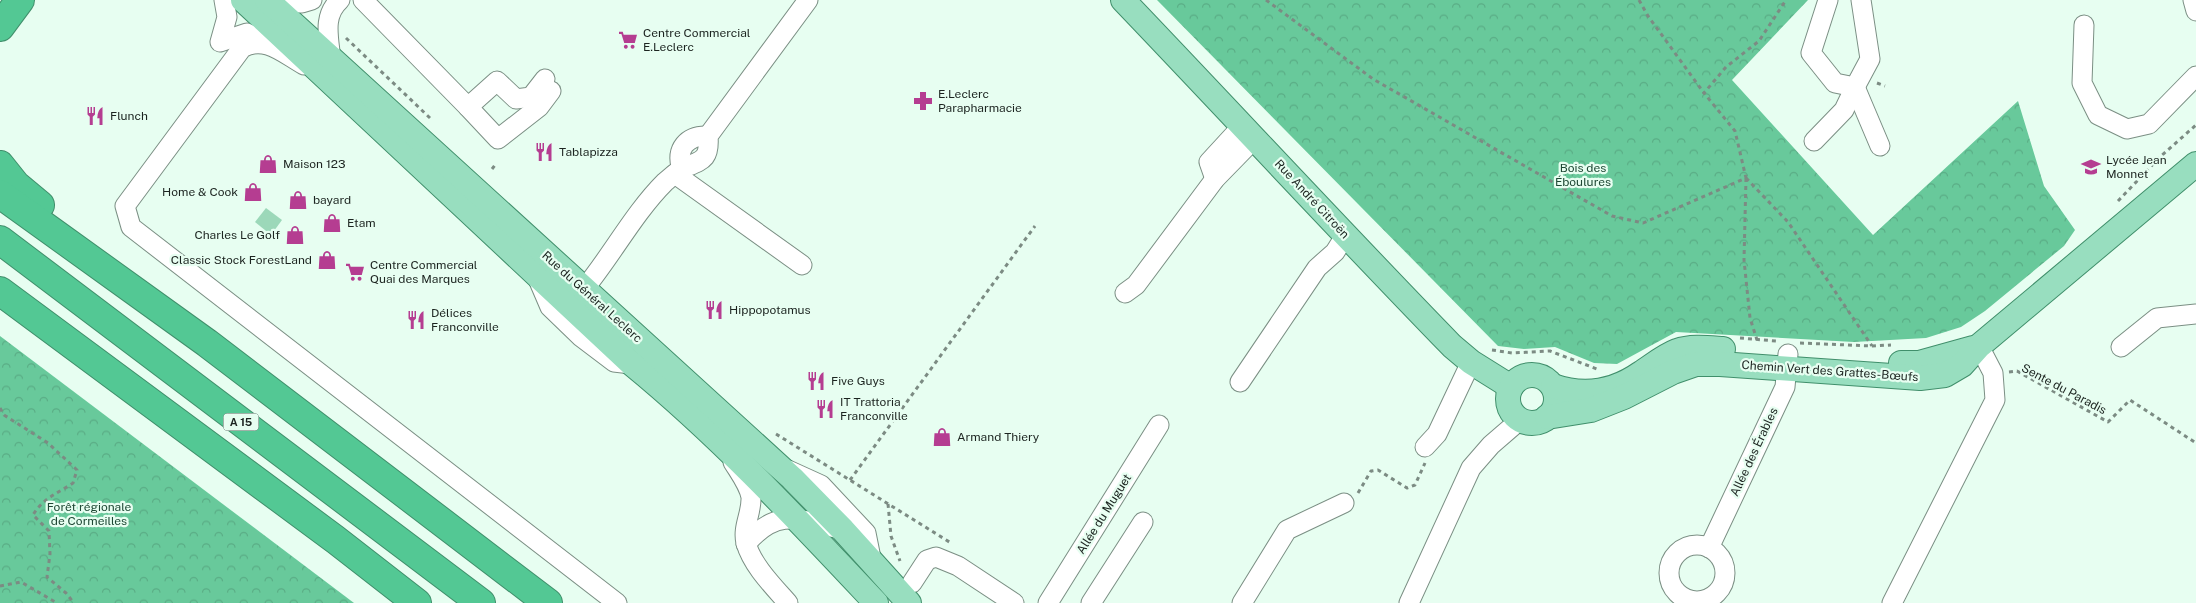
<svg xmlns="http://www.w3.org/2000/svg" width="2196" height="603" viewBox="0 0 2196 603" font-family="'Public Sans',sans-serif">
	<defs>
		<pattern id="forest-crowns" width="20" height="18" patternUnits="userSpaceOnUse" patternTransform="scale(1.25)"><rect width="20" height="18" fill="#68c99b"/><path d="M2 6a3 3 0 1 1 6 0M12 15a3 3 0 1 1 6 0" fill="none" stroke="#5aac85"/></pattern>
	</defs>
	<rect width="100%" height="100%" fill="#e7fef1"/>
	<g fill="url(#forest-crowns)">
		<path d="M1157 0H1808L1732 80 1873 235 2018 101 2044 186 2075 230 2064 246 1985 311 1961 327 1926 338 1854 342 1676 332 1617 364 1594 363 1555 347 1524 349 1498 346Z"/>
		<path d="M0 336 354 603H0Z"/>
	</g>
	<path fill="#9cd8b9" d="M266 208 282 220 271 235 255 222Z"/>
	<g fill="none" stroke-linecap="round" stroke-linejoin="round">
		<g stroke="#7b8f84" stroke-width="21">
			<g id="minor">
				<path d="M224 0 227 17 220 42 247 33 260 40"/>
				<path d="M363 0 468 107 497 81 516 99 531 97 545 79"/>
				<path d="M1828 0 1811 53 1835 83 1855 87 1870 59 1861 0"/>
				<path d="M2193 0 2196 11"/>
				<path d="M270 3H302L312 0"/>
				<path d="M2084 25 2082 83 2098 115 2127 129 2149 124 2196 76"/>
				<path d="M331 60C329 38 322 16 340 0"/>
				<path d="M304 65C284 54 265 35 242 48L125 206 131 227 617 603"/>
				<path d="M1855 87 1880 146"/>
				<path d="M468 107 498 139 539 107 551 91"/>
				<path d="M1814 141 1844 110 1855 87"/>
				<path d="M682 169C675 149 687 135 708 136"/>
				<path d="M675 174 802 265"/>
				<path d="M1215 179 1209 162 1243 125"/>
				<path d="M538 279 550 307 581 337 614 362 631 364"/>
				<path d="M584 289C612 255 634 213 665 182 671 177 677 171 684 168 703 160 710 159 708 136L808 0"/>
				<path d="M1125 293 1136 285 1215 179 1255 138"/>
				<path d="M2121 347 2157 318 2196 314"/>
				<path d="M1240 382 1317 268 1335 252 1345 236"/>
				<path d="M1425 447 1437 434 1471 362"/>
				<path d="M733 462C739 472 749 485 751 497 752 513 742 527 746 543 752 565 773 586 788 603"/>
				<path d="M788 470 821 485 866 533 872 563"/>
				<path d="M746 544C778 506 801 520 843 530"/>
				<circle cx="1697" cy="573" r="28"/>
				<path d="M1709 548 1785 387 1788 354"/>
				<path d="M912 583 927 560 936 557 958 566 1014 603"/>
				<path d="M1048 603 1159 425"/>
				<path d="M1091 603 1143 522"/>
				<path d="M1242 603 1287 530 1344 503"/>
				<path d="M1409 603 1471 468 1491 445 1520 420"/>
				<path d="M1892 603 1995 400 1993 373 1979 346"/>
			</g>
		</g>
		<g stroke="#408f6b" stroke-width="26">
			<g id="major">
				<path d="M243 0 632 364C720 436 798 520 876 603"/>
				<path d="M267 0 792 478 843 530 909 603"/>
				<path d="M1123 0C1233 115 1341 232 1452 346L1471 362 1511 387"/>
				<path d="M1901 363H1919L1973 348"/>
				<circle cx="1532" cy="399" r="24"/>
				<path d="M1553 386C1584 397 1614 392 1641 373 1652 366 1664 356 1677 351 1691 346 1708 348 1723 349"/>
				<path d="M1547 417 1591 410 1624 397 1673 372 1696 364H1720L1920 378 1945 375 1962 365 1979 346 2196 164"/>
			</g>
		</g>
		<g stroke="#408f6b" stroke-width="30">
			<g id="highway">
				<path d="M0 27 20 0"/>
				<path d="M0 165 16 185 40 205"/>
				<path d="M0 194 207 343 548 603"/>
				<path d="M0 240 481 603"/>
				<path d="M0 291 336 540 417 603"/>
			</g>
		</g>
		<g stroke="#7c8b83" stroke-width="3" stroke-dasharray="4 4" stroke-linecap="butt">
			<path d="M1266 0 1373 79 1612 216 1643 223 1746 178 1735 131 1704 93 1726 67 1759 41 1786 0"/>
			<path d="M1639 0 1648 16 1704 93"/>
			<path d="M346 38 430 118"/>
			<path d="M1877 83 1885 86"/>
			<path d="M492 169 495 165"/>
			<path d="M1746 178 1788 222 1872 346"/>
			<path d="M1746 178 1744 260 1750 318 1757 340"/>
			<path d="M2118 201 2160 157 2196 125"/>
			<path d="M1740 338 1776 341"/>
			<path d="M1800 343 1872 346 1891 345"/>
			<path d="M1492 350 1512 353 1550 351 1597 369"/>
			<path d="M2009 372 2017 371 2108 422 2130 400 2196 443"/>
			<path d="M0 408 4 415 48 443 77 470 73 483C58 493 42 499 33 515L49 531 50 554 47 577 66 593 74 603"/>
			<path d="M776 434 951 543"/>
			<path d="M850 480 1035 226"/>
			<path d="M1358 493 1371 471 1378 470 1407 488 1415 485 1425 463"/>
			<path d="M888 504 891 536 900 561"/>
			<path d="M0 586 21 582 57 603"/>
		</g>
		<use href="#minor" stroke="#fff" stroke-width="19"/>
		<use href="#major" stroke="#98debf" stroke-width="24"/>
		<use href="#highway" stroke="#53c894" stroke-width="28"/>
	</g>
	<defs>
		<g id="supermarket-bare" transform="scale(1.5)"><path d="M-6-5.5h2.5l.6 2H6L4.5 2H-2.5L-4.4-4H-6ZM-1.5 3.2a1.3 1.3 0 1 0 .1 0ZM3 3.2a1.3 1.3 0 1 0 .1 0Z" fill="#b53d91" stroke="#e7fef1" stroke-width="2.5" paint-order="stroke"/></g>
		<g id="pharmacy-bare" transform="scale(1.5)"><path d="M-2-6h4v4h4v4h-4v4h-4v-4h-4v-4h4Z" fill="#b53d91" stroke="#e7fef1" stroke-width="2.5" paint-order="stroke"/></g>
		<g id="restaurant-bare" transform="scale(1.5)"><path d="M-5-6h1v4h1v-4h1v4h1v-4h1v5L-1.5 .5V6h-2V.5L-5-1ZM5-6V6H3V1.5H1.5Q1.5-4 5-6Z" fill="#b53d91" stroke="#e7fef1" stroke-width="2.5" paint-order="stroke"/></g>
		<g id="shop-bare" transform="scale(1.5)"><path d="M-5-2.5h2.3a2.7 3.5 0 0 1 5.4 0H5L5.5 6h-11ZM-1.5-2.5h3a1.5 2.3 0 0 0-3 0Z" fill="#b53d91" stroke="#e7fef1" stroke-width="2.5" paint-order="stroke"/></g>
		<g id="school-bare" transform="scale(1.5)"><path d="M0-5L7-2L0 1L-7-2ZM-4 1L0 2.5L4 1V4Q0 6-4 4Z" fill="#b53d91" stroke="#e7fef1" stroke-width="2.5" paint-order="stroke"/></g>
	</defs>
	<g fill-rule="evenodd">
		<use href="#supermarket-bare" x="628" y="40"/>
		<use href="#pharmacy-bare" x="923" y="101"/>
		<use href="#restaurant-bare" x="95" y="116"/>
		<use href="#restaurant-bare" x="544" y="152"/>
		<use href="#shop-bare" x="268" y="164"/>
		<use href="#school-bare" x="2091" y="167"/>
		<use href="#shop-bare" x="253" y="192"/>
		<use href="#shop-bare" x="298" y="200"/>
		<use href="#shop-bare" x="332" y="223"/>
		<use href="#shop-bare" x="295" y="235"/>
		<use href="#shop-bare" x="327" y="260"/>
		<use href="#supermarket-bare" x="355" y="272"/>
		<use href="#restaurant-bare" x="714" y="310"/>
		<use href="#restaurant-bare" x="416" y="320"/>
		<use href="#restaurant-bare" x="816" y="381"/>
		<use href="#restaurant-bare" x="825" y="409"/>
		<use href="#shop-bare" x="942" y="437"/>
	</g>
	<g text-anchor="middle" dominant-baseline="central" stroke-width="4.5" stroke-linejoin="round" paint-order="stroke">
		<rect fill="#e7fef1" stroke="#59655f" stroke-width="1" x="223.5" y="413.5" width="35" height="17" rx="4"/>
		<g font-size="11" font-weight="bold" fill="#1c2420">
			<text x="241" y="422">A 15</text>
		</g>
		<g font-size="12" fill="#1c2420" stroke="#e7fef1" text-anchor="start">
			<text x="643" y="33">Centre Commercial<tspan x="643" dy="14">E.Leclerc</tspan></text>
			<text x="938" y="94">E.Leclerc<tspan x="938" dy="14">Parapharmacie</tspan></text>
			<text x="110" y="116">Flunch</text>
			<text x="559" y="152">Tablapizza</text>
			<text x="2106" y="160">Lycée Jean<tspan x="2106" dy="14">Monnet</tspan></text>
			<text x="283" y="164">Maison 123</text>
			<text x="238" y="192" text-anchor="end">Home &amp; Cook</text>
			<text x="313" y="200">bayard</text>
			<text x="347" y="223">Etam</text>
			<text x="280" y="235" text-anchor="end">Charles Le Golf</text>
			<text x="312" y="260" text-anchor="end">Classic Stock ForestLand</text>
			<text x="370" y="265">Centre Commercial<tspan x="370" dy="14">Quai des Marques</tspan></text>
			<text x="729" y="310">Hippopotamus</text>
			<text x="431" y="313">Délices<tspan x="431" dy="14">Franconville</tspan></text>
			<text x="831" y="381">Five Guys</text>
			<text x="840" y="402">IT Trattoria<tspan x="840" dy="14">Franconville</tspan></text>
			<text x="957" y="437">Armand Thiery</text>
		</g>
		<g font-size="12" fill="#1e4734" stroke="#e7fef1">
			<text x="1583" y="168">Bois des<tspan x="1583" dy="14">Éboulures</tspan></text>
			<text x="89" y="507">Forêt régionale<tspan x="89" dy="14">de Cormeilles</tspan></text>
		</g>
		<g font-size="12" fill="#1c2420" stroke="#e7fef1">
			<text transform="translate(1312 199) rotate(47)">Rue André Citroën</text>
			<text transform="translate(592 297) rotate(42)">Rue du Général Leclerc</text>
			<text transform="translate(1830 371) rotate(4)">Chemin Vert des Grattes-Bœufs</text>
			<text transform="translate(2064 389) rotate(28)">Sente du Paradis</text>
			<text transform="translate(1754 452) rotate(-65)">Allée des Érables</text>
			<text transform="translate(1104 514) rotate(-58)">Allée du Muguet</text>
		</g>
	</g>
</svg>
